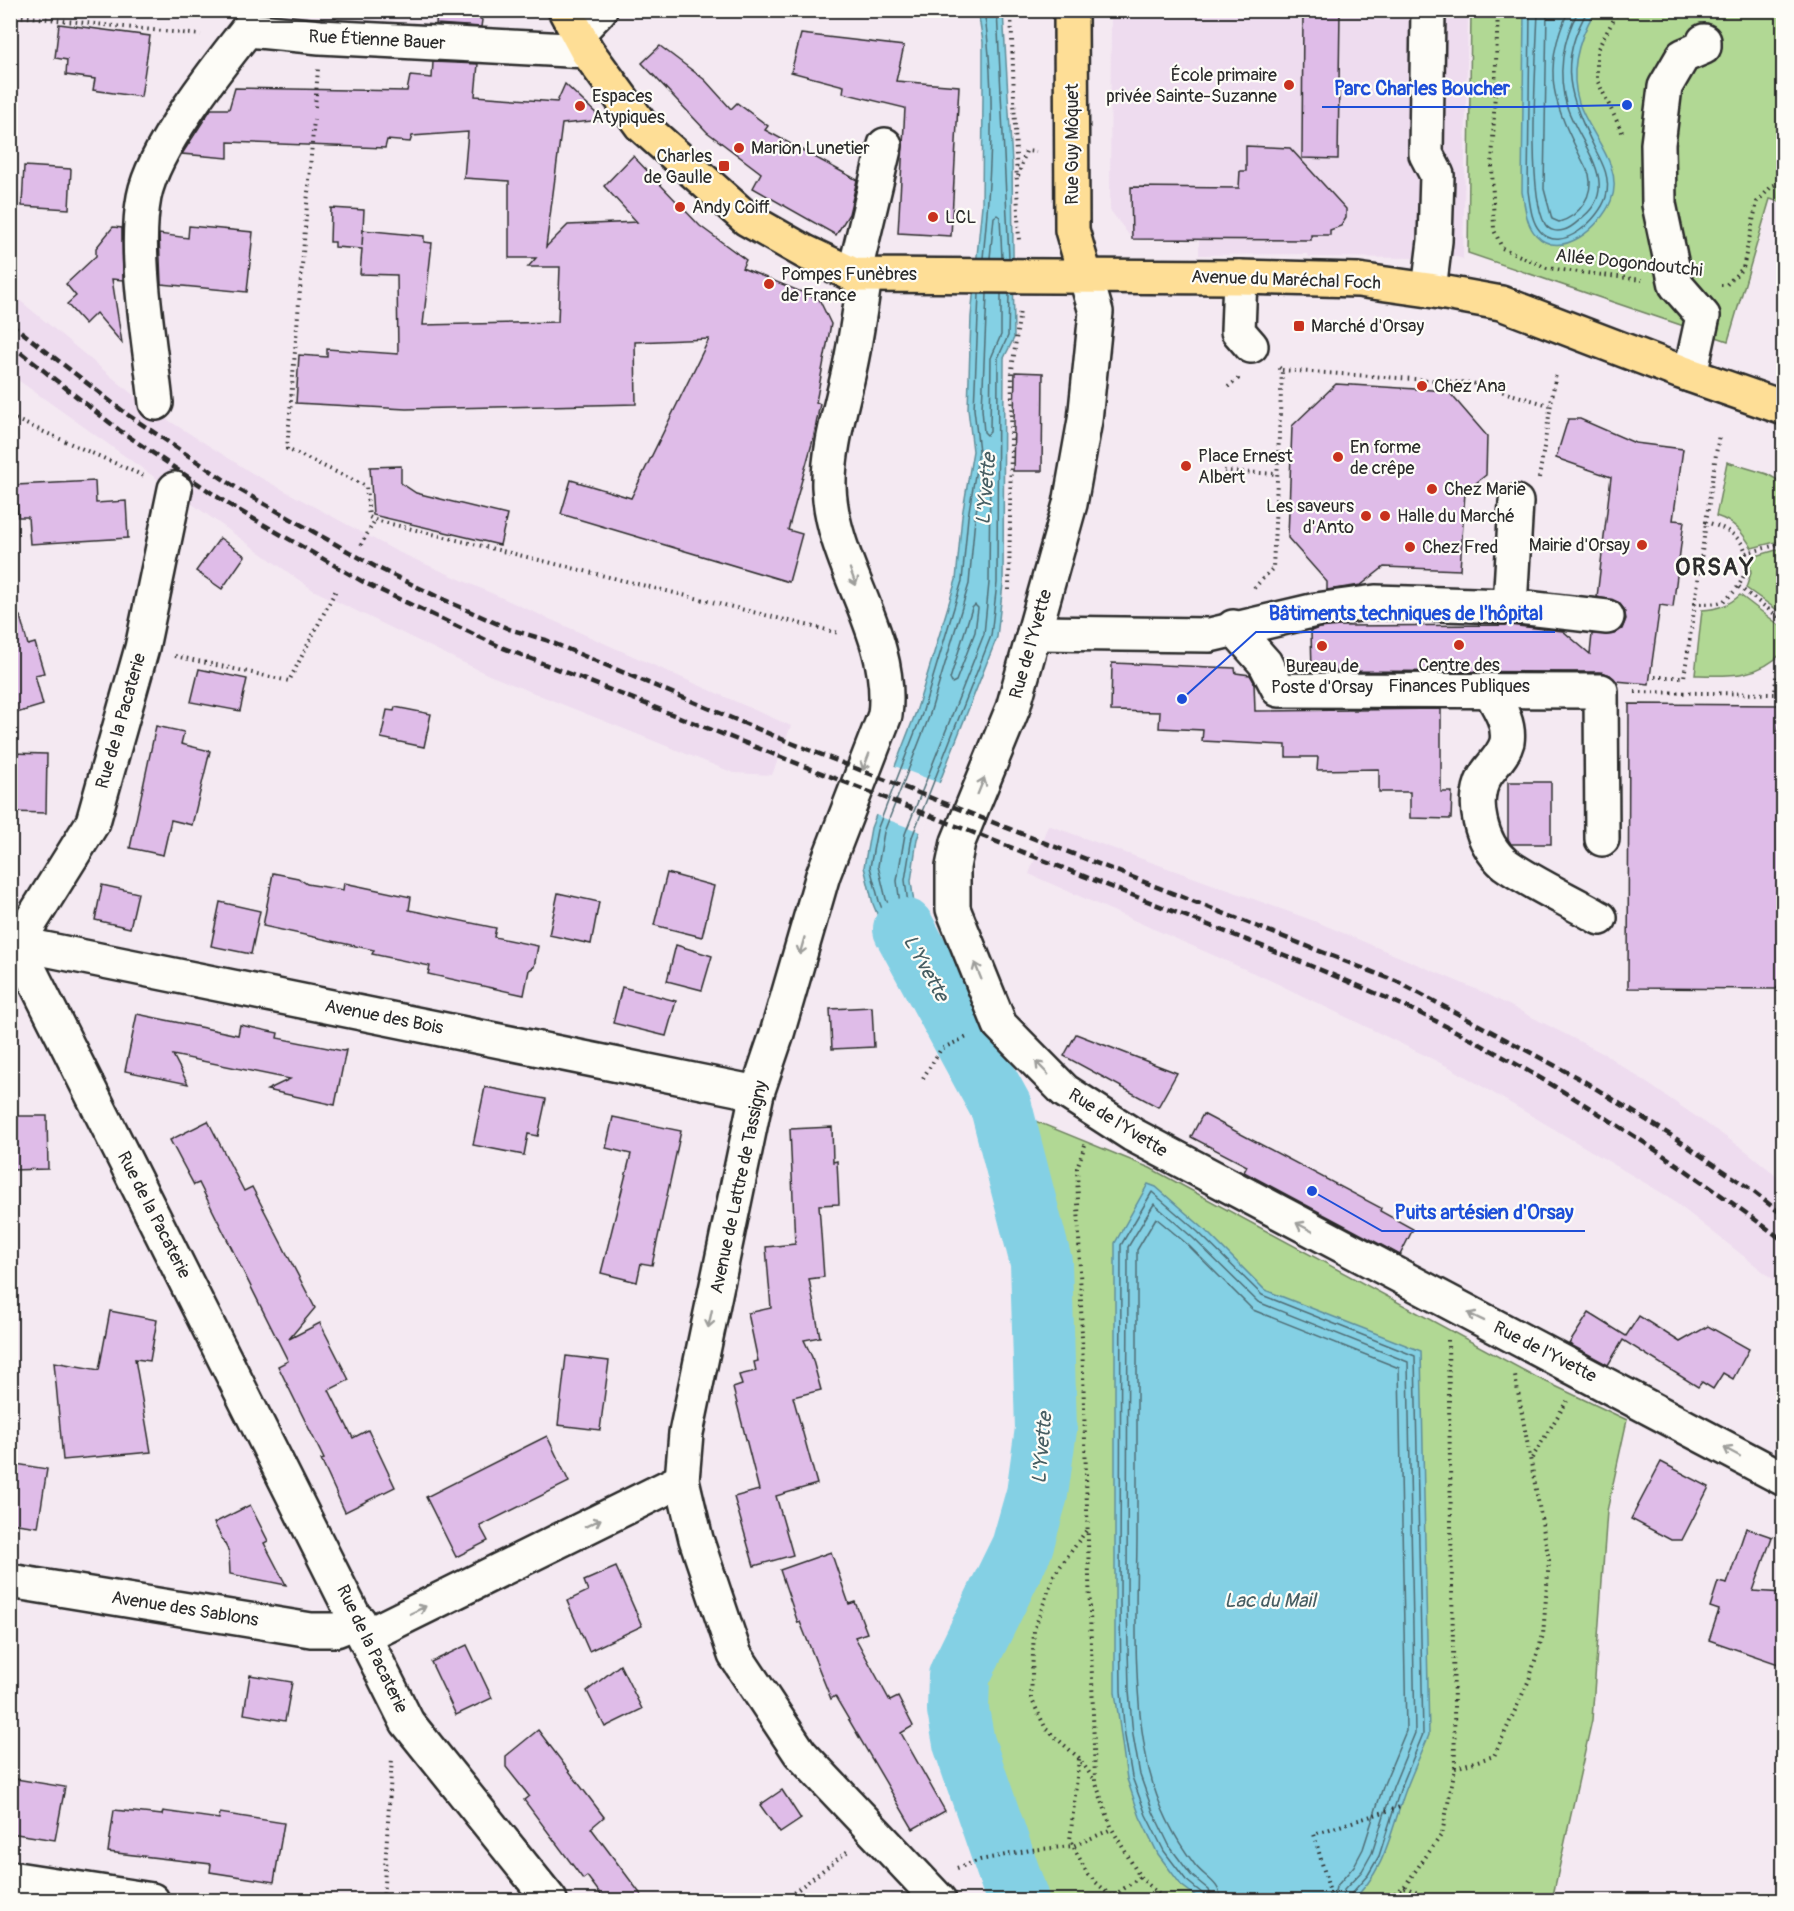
<svg xmlns="http://www.w3.org/2000/svg" width="1794" height="1911" viewBox="0 0 1794 1911" font-family="Pangolin,sans-serif">
	<rect width="100%" height="100%" fill="#f4e9f2"/>
	<filter id="ink" filterUnits="userSpaceOnUse"><feTurbulence type="fractalNoise" baseFrequency=".0167" numOctaves="2"/><feDisplacementMap in="SourceGraphic" scale="12" xChannelSelector="R" yChannelSelector="G"/><feConvolveMatrix kernelMatrix="1 2 1 2 8 2 1 2 1" color-interpolation-filters="sRGB"/></filter>
	<g filter="url(#ink)">
		<g fill="#eedcef">
			<path d="M1111 11H1468L1463 259 1441 252 1419 258 1309 257 1308 254 1199 255V239H1132L1110 210Z"/>
			<path d="M11 293 149 408 252 473 396 551 791 726 772 775 734 773 489 675 313 590 11 375Z"/>
			<path d="M1048 825 1317 922 1485 993 1606 1055 1745 1150 1783 1181V1287L1667 1196 1451 1068 1274 982 1029 874Z"/>
		</g>
		<g fill="#b1d894" stroke="#6e8260" stroke-width="1.5">
			<path d="M1471 11H1783V203L1770 199 1728 341 1468 253Z"/>
			<path d="M1727 462 1767 474 1783 483V540L1752 548C1742 532 1735 522 1716 516Z"/>
			<path d="M1783 548H1784L1783 614 1746 588 1751 573 1749 558Z"/>
			<path d="M1740 595 1783 628V652C1758 678 1729 676 1695 675L1702 610C1717 609 1728 606 1740 595Z"/>
			<path d="M1001 1107 1150 1168 1536 1377 1627 1420 1607 1511 1592 1720 1552 1900H1019L958 1710 979 1631 1022 1547 1046 1429 1041 1262Z"/>
		</g>
		<g fill="#84d0e4" stroke="#608e9a" stroke-width="1.5">
			<path d="M978 11H1003L1012 163 1014 338 1004 358 1003 584 997 637 917 839 911 881 917 926 960 992 934 1013 887 938 873 904 864 867 871 828 916 712 956 580 962 516 973 451 968 409 971 317 982 205 983 98V42Z"/>
			<path d="M1524 11H1595C1579 38 1569 71 1579 103 1589 134 1625 166 1611 201 1601 226 1561 262 1536 235 1526 225 1525 206 1522 192Z"/>
			<path d="M1148 1184 1156 1187 1203 1228 1265 1290 1421 1351 1429 1735C1421 1754 1412 1773 1405 1792 1391 1831 1385 1872 1352 1900H1201L1181 1885 1158 1854 1140 1817 1127 1779 1115 1692V1243Z"/>
		</g>
		<path fill="#f4e9f2" d="M892 765 942 784 923 833 873 814Z"/>
		<g fill="none" stroke-linecap="round" stroke-linejoin="round">
			<g stroke="#4f6d75" stroke-width="1.5">
				<path d="M997 10 1009 258"/>
				<path d="M1530 10 1528 191C1530 204 1531 221 1540 231 1561 256 1600 218 1606 197 1611 179 1603 164 1595 149 1570 98 1556 64 1588 10"/>
				<path d="M1538 10C1537 53 1526 192 1545 224 1549 231 1557 232 1564 230 1572 228 1577 222 1583 217 1623 185 1578 142 1567 107 1557 76 1562 39 1579 10"/>
				<path d="M1547 10 1544 189 1552 219 1559 222C1580 216 1594 195 1589 174 1559 113 1536 78 1569 10"/>
				<path d="M983 258C991 177 996 91 984 10"/>
				<path d="M990 258 994 217 997 215 1000 217 1002 258"/>
				<path d="M979 294 974 409 979 451 968 517 962 581 922 714 877 830 870 867 879 901 892 935 937 1002 951 990 911 928 905 880 912 837 991 636 997 583 998 358 1008 336 1009 294"/>
				<path d="M987 294 982 409 984 432 987 435 990 432 991 358 1001 335V294"/>
				<path d="M988 464 990 467 989 583 984 634 905 834 897 881 903 927 900 930 886 899 878 866 884 832 929 717 969 584 975 518 984 466Z"/>
				<path d="M975 605 978 608 975 632 956 681 952 683 950 679 972 608Z"/>
				<path d="M1204 1900 1203 1894 1186 1880 1164 1851 1146 1815 1132 1777 1125 1736 1121 1691 1120 1602 1121 1245 1152 1192 1198 1232 1262 1295 1415 1356 1423 1734 1400 1790 1379 1856 1368 1875 1350 1895 1349 1900"/>
				<path d="M1212 1900 1209 1890 1191 1875 1170 1847 1153 1812 1140 1775 1133 1735 1129 1691 1127 1602 1128 1247 1154 1204 1193 1238 1258 1302 1408 1362 1415 1733 1393 1787 1372 1853 1362 1871 1344 1890 1342 1900"/>
				<path d="M1221 1900C1220 1882 1205 1878 1195 1865 1169 1831 1152 1793 1145 1750 1133 1682 1136 1610 1137 1541 1137 1444 1137 1347 1137 1250L1156 1218 1187 1244 1253 1310 1399 1368 1406 1731 1384 1784 1363 1849 1354 1866 1336 1887 1333 1900"/>
			</g>
			<path stroke="#84d0e4" stroke-width="62" d="M904 929 1001 1107 1041 1262 1046 1429 1037 1494 1022 1547 959 1676 958 1710 964 1743 1018 1900"/>
		</g>
		<g fill="#dfbce8" stroke="#2b2b2b" stroke-width="1.5">
			<path d="M437 10H469L482 20 481 27 436 24Z"/>
			<path d="M1303 10H1340L1338 159 1302 158Z"/>
			<path d="M59 24 150 36 141 97 93 90 95 79 66 75 67 60 55 58Z"/>
			<path d="M801 34 904 46 896 81 959 86 951 236 898 233 905 108 843 93 844 86 791 72Z"/>
			<path d="M660 46 705 80 731 109 737 103 768 126 765 130 857 180 849 214 836 235 753 188 761 173 707 132 642 63Z"/>
			<path d="M433 62 478 64 475 96 557 102 565 84 603 120 562 124 546 247 568 225 637 222 604 186 633 156 700 226 746 260 742 268 819 299 831 324 816 402 820 404 813 440 788 530 802 534 789 582 561 514 571 480 631 498 709 339 635 342 636 404 406 409 296 403 299 355 327 357V349L398 354 397 275 360 274 362 249 335 247V242H330L331 208 364 210 362 246 363 230 424 236V242L432 243 423 325 558 322 560 267H528L536 258H509V181L464 178 468 132 412 136 410 142 387 140 385 148 228 142V158L182 154 211 109H229L235 88 407 91 410 76 432 78Z"/>
			<path d="M1246 146 1290 148 1346 209V218L1341 226 1330 230V235H1311V240L1132 239 1131 187 1239 188 1240 171H1246Z"/>
			<path d="M24 166 71 169 69 209 22 206Z"/>
			<path d="M189 226 253 232 247 292 161 284 159 234 188 238Z"/>
			<path d="M113 227 122 228 123 280 112 279 122 343 96 313 85 324 67 304 76 296 66 284 96 256V248Z"/>
			<path d="M1015 372 1043 373 1042 471H1013Z"/>
			<path d="M1336 384 1448 391 1487 436 1486 475 1465 492 1460 570 1384 567 1361 585 1327 590V582L1288 538 1292 426Z"/>
			<path d="M1568 419H1580L1635 443 1683 449 1673 520 1684 521 1673 607 1660 605 1649 684 1616 681 1610 675 1601 672 1312 671 1311 631 1319 628 1340 626 1509 625 1563 631 1590 654 1592 634H1614L1622 629 1626 619 1624 609 1618 602 1597 597 1611 477 1556 458Z"/>
			<path d="M401 466V483L416 493 507 515 500 545 373 515 370 467Z"/>
			<path d="M95 481 96 503 126 501 128 538 30 544 28 517H18L16 485Z"/>
			<path d="M220 538 245 556 222 589 196 571Z"/>
			<path d="M20 616 28 645 35 643 44 673 35 675 43 705 10 715V617Z"/>
			<path d="M1112 663 1235 668 1236 673 1250 675 1254 682 1255 711 1441 709V792H1452L1451 819 1410 818V792H1379V769L1317 770 1318 757H1286V745L1202 741 1203 730 1159 728 1160 712 1111 711Z"/>
			<path d="M199 669 247 679 240 711 191 702Z"/>
			<path d="M1629 704 1780 705 1778 730H1784V979L1776 989 1628 988Z"/>
			<path d="M395 707 431 714 424 747 381 738 387 710 394 711Z"/>
			<path d="M156 726 184 732 181 744 210 751 192 825 171 820 163 855 130 848Z"/>
			<path d="M10 753 47 754 46 813 10 812Z"/>
			<path d="M1508 782H1551V844H1511L1508 839Z"/>
			<path d="M273 873 298 878 307 884 343 890 344 883 411 897 409 910 496 928 494 937 538 946 534 967 529 970 524 995 428 974 430 966 372 954 374 950 263 926Z"/>
			<path d="M667 873 714 886 702 937 654 925Z"/>
			<path d="M102 885 138 893 130 928 95 920Z"/>
			<path d="M558 893 599 902 591 944 549 935Z"/>
			<path d="M220 902 260 911 251 954 211 946Z"/>
			<path d="M676 945 712 956 702 990 667 981Z"/>
			<path d="M622 987 676 1001 666 1036 613 1023Z"/>
			<path d="M872 1007 874 1047 832 1049 830 1009Z"/>
			<path d="M137 1014 238 1035 240 1025 278 1033 277 1038 343 1051 346 1050 335 1105 267 1090 290 1079 173 1055 188 1084 125 1071Z"/>
			<path d="M1076 1034 1177 1073 1158 1107 1064 1056Z"/>
			<path d="M485 1087 546 1099 538 1136 528 1134 524 1155 473 1145Z"/>
			<path d="M1203 1114 1381 1208 1380 1211 1413 1229 1400 1255 1244 1172 1247 1166 1191 1137Z"/>
			<path d="M10 1116H47L48 1169 10 1170Z"/>
			<path d="M613 1117 681 1131 652 1265 641 1263 637 1282 601 1273 631 1154 606 1148Z"/>
			<path d="M208 1121 244 1191 252 1187 315 1308 289 1339 320 1323 349 1380 329 1390 353 1438 368 1430 395 1487 345 1512 321 1460 324 1459 278 1366 288 1361 199 1183 194 1185 170 1140Z"/>
			<path d="M832 1127 833 1162 837 1161 839 1204 819 1205 824 1277 809 1279 820 1337 804 1340 812 1357 821 1390 793 1397 817 1484 776 1496 793 1555 754 1566 734 1497 759 1490 733 1388 742 1385 739 1375 756 1371 754 1362 758 1361 748 1313 771 1308 766 1247 795 1244 790 1129Z"/>
			<path d="M110 1311 157 1320 150 1361 135 1359 151 1452 63 1460 54 1362 99 1370Z"/>
			<path d="M1589 1313 1626 1336 1639 1316 1680 1342 1708 1326 1749 1349 1733 1379 1723 1373 1713 1389 1702 1382 1698 1387 1623 1340 1608 1365 1569 1344Z"/>
			<path d="M566 1356 609 1361 600 1430 558 1425Z"/>
			<path d="M547 1436 569 1482 480 1526 488 1541 456 1557 426 1497Z"/>
			<path d="M1661 1462 1709 1487 1682 1540H1671L1631 1519Z"/>
			<path d="M10 1463 47 1469 38 1527 10 1523Z"/>
			<path d="M250 1505 268 1541 264 1543 286 1585 230 1574 229 1552 214 1523Z"/>
			<path d="M1746 1528 1772 1537 1753 1591 1784 1593V1666L1709 1640 1719 1610 1710 1607 1718 1582 1727 1584Z"/>
			<path d="M831 1552 849 1604 855 1602 867 1633 855 1637 890 1701 898 1697 913 1726 901 1733 945 1811 913 1829 835 1696 831 1699 800 1622 798 1623 780 1570Z"/>
			<path d="M616 1567 642 1626 589 1651 567 1601 588 1591 584 1581Z"/>
			<path d="M467 1645 492 1698 456 1715 431 1662Z"/>
			<path d="M620 1665 642 1709 605 1727 587 1691Z"/>
			<path d="M250 1675 292 1682 285 1721 244 1714Z"/>
			<path d="M538 1730 604 1817 591 1828 645 1900H605L587 1876 583 1879 524 1800 529 1796 506 1767V1756Z"/>
			<path d="M10 1778 65 1787 55 1840 10 1833Z"/>
			<path d="M782 1790 801 1819 780 1833 760 1805Z"/>
			<path d="M114 1810 162 1815 163 1811 219 1819 220 1813 284 1823 274 1882 210 1872 211 1864 108 1852Z"/>
		</g>
		<g fill="none" stroke-linecap="round" stroke-linejoin="round">
			<g stroke="#2b2b2b" stroke-width="38">
				<g id="minor">
					<path d="M1428 10 1426 154 1437 175 1435 241 1429 290"/>
					<path d="M247 30 320 37 587 51"/>
					<path d="M578 33 600 10"/>
					<path d="M854 275 885 145"/>
					<path d="M1085 275 1096 312 1085 420 1070 504 1013 708 958 842 953 867V909L1000 1025 1065 1091 1133 1135 1784 1479"/>
					<path d="M865 277C860 308 856 340 849 371 841 408 828 449 829 487 832 567 895 634 885 715L823 875 776 1037 757 1093 686 1433 682 1480 696 1539 735 1655 800 1753 939 1900"/>
					<path d="M1240 277 1238 331 1251 346"/>
					<path d="M1690 375 1703 316 1676 285 1659 204 1658 144 1665 87 1683 56 1704 47V41"/>
					<path d="M156 403C150 343 133 255 144 197 153 149 216 69 247 30"/>
					<path d="M1516 502 1510 606 1607 617"/>
					<path d="M1233 627 1265 663 1279 690 1601 691 1602 839"/>
					<path d="M1034 633 1210 635 1316 610 1375 602 1510 606"/>
					<path d="M1490 691C1499 707 1510 723 1507 742 1504 754 1494 763 1487 773 1469 799 1481 845 1505 864 1531 883 1571 901 1600 918"/>
					<path d="M10 942 757 1093"/>
					<path d="M12 942 27 965 407 1722 550 1900"/>
					<path d="M10 945 30 923 93 822 142 648 175 489"/>
					<path d="M10 1581 311 1630H336L359 1621"/>
					<path d="M366 1636 682 1480"/>
					<path d="M10 1878 152 1900"/>
				</g>
			</g>
			<g stroke="#2b2b2b" stroke-width="38">
				<g id="major">
					<path d="M565 10 587 51 641 125 747 219 805 252 854 275 1240 277 1358 280 1429 290 1501 303 1681 372 1784 408"/>
					<path d="M1071 10 1072 230 1085 275"/>
				</g>
			</g>
			<g stroke="#2b2b2b" stroke-width="4" stroke-dasharray="1.5 4.5" stroke-linecap="butt">
				<path d="M1011 10 1019 243"/>
				<path d="M1498 10 1492 167 1494 230 1502 248 1547 268 1642 280"/>
				<path d="M1619 10 1597 50V80L1624 136"/>
				<path d="M10 15 201 35"/>
				<path d="M315 107 318 69"/>
				<path d="M314 119 287 449 366 486 369 517 375 520 839 633"/>
				<path d="M1018 176 1026 151 1036 152"/>
				<path d="M1721 285H1726L1743 268 1757 202 1772 186 1784 181"/>
				<path d="M1282 370 1472 383 1549 405"/>
				<path d="M1228 387 1238 379V376"/>
				<path d="M10 417 144 476"/>
				<path d="M1224 471 1278 474"/>
				<path d="M1539 478 1556 373"/>
				<path d="M361 545 375 520"/>
				<path d="M1746 553 1784 543"/>
				<path d="M1739 587 1784 621"/>
				<path d="M1254 588 1273 568 1282 370 1277 366"/>
				<path d="M1009 590 1012 370 1020 310"/>
				<path d="M1695 604 1706 522"/>
				<path d="M175 656 289 681 337 588"/>
				<path d="M1655 677H1684L1695 604C1703 603 1716 605 1723 601 1742 590 1756 558 1739 540 1730 530 1719 526 1706 522L1719 434"/>
				<path d="M1635 692 1775 694 1776 676 1784 668"/>
				<path d="M923 1078 941 1049 969 1036"/>
				<path d="M1085 1145 1077 1168 1095 1781 1112 1829 1140 1877 1165 1900"/>
				<path d="M1532 1458 1567 1401"/>
				<path d="M1086 1531 1054 1575 1034 1630 1031 1698 1046 1729 1079 1758 1094 1780"/>
				<path d="M1079 1759 1070 1840 1088 1875 1112 1897 1140 1877"/>
				<path d="M1455 1768 1494 1756 1529 1680 1543 1635 1549 1560 1515 1376"/>
				<path d="M957 1868 980 1860 1031 1850 1073 1846 1112 1829"/>
				<path d="M1404 1887 1434 1900"/>
				<path d="M383 1900 392 1758"/>
				<path d="M784 1900 848 1851"/>
				<path d="M1332 1900 1314 1834 1400 1807"/>
				<path d="M1385 1900 1404 1887 1442 1834 1455 1768 1448 1340"/>
			</g>
			<use href="#minor" stroke="#fdfcf7" stroke-width="33"/>
			<use href="#major" stroke="#fede96" stroke-width="33"/>
			<g stroke="#2b2b2b" stroke-width="4.5" stroke-dasharray="9 4.5" stroke-linecap="butt">
				<path d="M10 323 128 415 238 489 376 567 438 597 509 629 546 640 784 740 1398 982 1582 1080 1672 1136 1749 1188 1784 1216"/>
				<path d="M10 344 119 430 228 504 365 583 501 647 1282 954C1342 979 1403 1003 1461 1034 1575 1094 1681 1164 1784 1241"/>
			</g>
		</g>
		<defs><path id="oneway-shaft" d="M-6 0H5M1.5-3L5.5 0L1.5 3" fill="none" stroke-width="1.6" stroke-linecap="round" stroke-linejoin="round" transform="scale(1.5)"/></defs>
		<g stroke="#9e9e9b">
			<use href="#oneway-shaft" transform="translate(853 577) rotate(70)"/>
			<use href="#oneway-shaft" transform="translate(866 762) rotate(111)"/>
			<use href="#oneway-shaft" transform="translate(981 786) rotate(-68)"/>
			<use href="#oneway-shaft" transform="translate(802 946) rotate(106)"/>
			<use href="#oneway-shaft" transform="translate(978 971) rotate(-112)"/>
			<use href="#oneway-shaft" transform="translate(1042 1068) rotate(-134)"/>
			<use href="#oneway-shaft" transform="translate(1304 1227) rotate(-152)"/>
			<use href="#oneway-shaft" transform="translate(1476 1317) rotate(-154)"/>
			<use href="#oneway-shaft" transform="translate(710 1319) rotate(102)"/>
			<use href="#oneway-shaft" transform="translate(1732 1452) rotate(-152)"/>
			<use href="#oneway-shaft" transform="translate(593 1523) rotate(-26)"/>
			<use href="#oneway-shaft" transform="translate(418 1610) rotate(-26)"/>
		</g>
	</g>
	<g fill="#c8321e" stroke="#fdfcf7" stroke-width="2">
		<circle cx="1289" cy="85" r="6"/>
		<circle cx="580" cy="106" r="6"/>
		<circle cx="739" cy="148" r="6"/>
		<rect x="718" y="160" width="12" height="12" rx="3"/>
		<circle cx="680" cy="207" r="6"/>
		<circle cx="933" cy="217" r="6"/>
		<circle cx="769" cy="284" r="6"/>
		<rect x="1293" y="320" width="12" height="12" rx="3"/>
		<circle cx="1422" cy="386" r="6"/>
		<circle cx="1338" cy="457" r="6"/>
		<circle cx="1186" cy="466" r="6"/>
		<circle cx="1432" cy="489" r="6"/>
		<circle cx="1366" cy="516" r="6"/>
		<circle cx="1385" cy="516" r="6"/>
		<circle cx="1642" cy="545" r="6"/>
		<circle cx="1410" cy="547" r="6"/>
		<circle cx="1459" cy="645" r="6"/>
		<circle cx="1322" cy="646" r="6"/>
	</g>
	<g text-anchor="middle" dominant-baseline="central" stroke-width="4.5" stroke-linejoin="round" paint-order="stroke">
		<g font-size="18" fill="#2b2b2b" stroke="#fdfcf7">
			<text transform="translate(377 40) rotate(3)">Rue Étienne Bauer</text>
			<text transform="translate(1072 144) rotate(-90)">Rue Guy Môquet</text>
			<text transform="translate(1629 263) rotate(6)">Allée Dogondoutchi</text>
			<text transform="translate(1286 280) rotate(2)">Avenue du Maréchal Foch</text>
			<text transform="translate(1031 644) rotate(-74)">Rue de l'Yvette</text>
			<text transform="translate(121 721) rotate(-74)">Rue de la Pacaterie</text>
			<text transform="translate(384 1017) rotate(11)">Avenue des Bois</text>
			<text transform="translate(1118 1123) rotate(32)">Rue de l'Yvette</text>
			<text transform="translate(739 1187) rotate(-78)">Avenue de Lattre de Tassigny</text>
			<text transform="translate(154 1215) rotate(63)">Rue de la Pacaterie</text>
			<text transform="translate(1545 1352) rotate(27)">Rue de l'Yvette</text>
			<text transform="translate(185 1609) rotate(9)">Avenue des Sablons</text>
			<text transform="translate(372 1649) rotate(64)">Rue de la Pacaterie</text>
		</g>
		<g font-size="18" fill="#2b2b2b" stroke="#fdfcf7" text-anchor="start">
			<text x="1277" y="75" text-anchor="end">École primaire<tspan x="1277" dy="21">privée Sainte-Suzanne</tspan></text>
			<text x="592" y="96">Espaces<tspan x="592" dy="21">Atypiques</tspan></text>
			<text x="751" y="148">Marion Lunetier</text>
			<text x="712" y="156" text-anchor="end">Charles<tspan x="712" dy="21">de Gaulle</tspan></text>
			<text x="692" y="207">Andy Coiff</text>
			<text x="945" y="217">LCL</text>
			<text x="781" y="274">Pompes Funèbres<tspan x="781" dy="21">de France</tspan></text>
			<text x="1311" y="326">Marché d'Orsay</text>
			<text x="1434" y="386">Chez Ana</text>
			<text x="1350" y="447">En forme<tspan x="1350" dy="21">de crêpe</tspan></text>
			<text x="1198" y="456">Place Ernest<tspan x="1198" dy="21">Albert</tspan></text>
			<text x="1444" y="489">Chez Marie</text>
			<text x="1354" y="506" text-anchor="end">Les saveurs<tspan x="1354" dy="21">d'Anto</tspan></text>
			<text x="1397" y="516">Halle du Marché</text>
			<text x="1630" y="545" text-anchor="end">Mairie d'Orsay</text>
			<text x="1422" y="547">Chez Fred</text>
			<text x="1459" y="665" text-anchor="middle">Centre des<tspan x="1459" dy="21">Finances Publiques</tspan></text>
			<text x="1322" y="666" text-anchor="middle">Bureau de<tspan x="1322" dy="21">Poste d'Orsay</tspan></text>
		</g>
		<g font-size="20" font-style="italic" fill="#465d62" stroke="#fdfcf7">
			<text transform="translate(986 489) rotate(-85)">L'Yvette</text>
			<text transform="translate(926 968) rotate(61)">L'Yvette</text>
			<text transform="translate(1042 1448) rotate(-85)">L'Yvette</text>
			<text x="1270" y="1600">Lac du Mail</text>
		</g>
		<g font-size="24" font-weight="bold" letter-spacing="1.5" fill="#2b2b2b" stroke="#fdfcf7">
			<text x="1715" y="567">ORSAY</text>
		</g>
	</g>
	<path fill="none" stroke="#1d4ed8" stroke-width="2" d="M1627 105L1522 107H1322M1182 699L1256 632H1555M1312 1191L1382 1231H1585"/>
	<g fill="#1d4ed8" stroke="#fdfcf7" stroke-width="2">
		<circle cx="1627" cy="105" r="6"/>
		<circle cx="1182" cy="699" r="6"/>
		<circle cx="1312" cy="1191" r="6"/>
	</g>
	<g font-size="20" text-anchor="middle" font-weight="bold" fill="#1d4ed8" stroke="#fdfcf7" stroke-width="4.5" stroke-linejoin="round" paint-order="stroke">
		<text x="1422" y="95">Parc Charles Boucher</text>
		<text x="1406" y="620">Bâtiments techniques de l'hôpital</text>
		<text x="1484" y="1219">Puits artésien d'Orsay</text>
	</g>
	<rect width="1794" height="1911" fill="none" stroke="#fdfcf7" stroke-width="36"/>
	<rect x="18" y="18" width="1758" height="1875" fill="none" stroke="#2b2b2b" stroke-width="2" filter="url(#ink)"/>
</svg>
